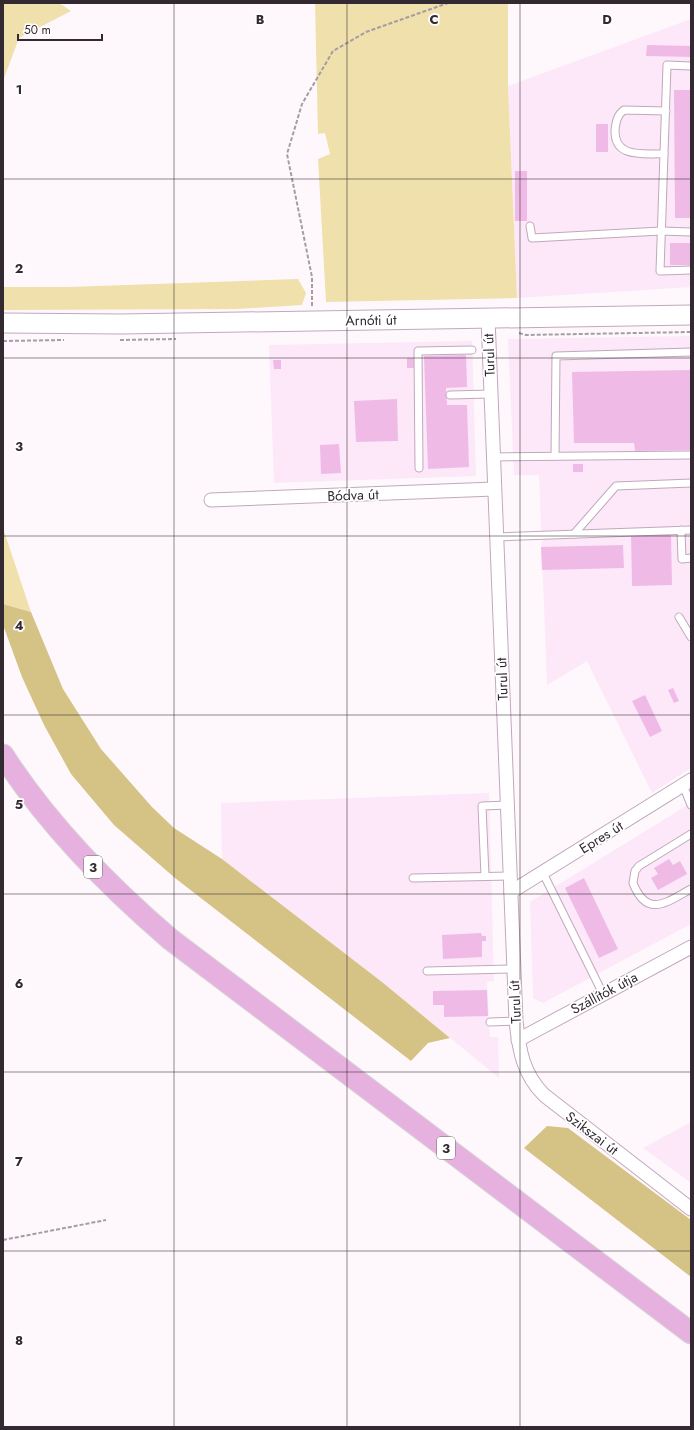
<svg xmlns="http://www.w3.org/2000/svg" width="694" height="1430" viewBox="0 0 694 1430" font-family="Jost,sans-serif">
	<rect width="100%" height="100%" fill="#fef8fd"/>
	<g fill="#fce8f8">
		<path d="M691 19V287L517 298 508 86Z"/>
		<path d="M691 336V768L652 793 587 661 547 685 539 475H514L508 339Z"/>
		<path d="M472 341 476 476 274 483 269 345Z"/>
		<path d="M489 793 494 981 487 982 490 1037H498L499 1078 382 982 222 859 221 803Z"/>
		<path d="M691 803V924L543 1003 533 998 530 902Z"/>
		<path d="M691 1122V1183L643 1148Z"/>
	</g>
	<g fill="#f0e0ac">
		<path d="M3 3H59L71 11 19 38 3 81Z"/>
		<path d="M315 3H508V86L517 298 326 302 318 159 330 154 325 133 318 134Z"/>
		<path d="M298 279 306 293 302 305 237 309 3 310V287H68Z"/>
		<path d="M3 528 31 612 3 604Z"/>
	</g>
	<g fill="#d5c386">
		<path d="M3 604 31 612 63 689 101 749 152 807 174 828 222 859 382 982 450 1038 428 1043 411 1061 175 878 114 825 71 774 44 725 22 677 3 625Z"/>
		<path d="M547 1126 568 1128 691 1220V1277L524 1148Z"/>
	</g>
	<g fill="#efbbe6">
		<path d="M647 45 691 46V57L646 56Z"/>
		<path d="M674 90H691V218H675Z"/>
		<rect x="596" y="124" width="12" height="28"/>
		<rect x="515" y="171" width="12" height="50"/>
		<rect x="670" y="243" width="21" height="22"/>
		<path d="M466 355 467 387 446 388 447 405H467L469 467 428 469 424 356Z"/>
		<rect x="407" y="358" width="7" height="10"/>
		<path d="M273 360H281V369H274Z"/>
		<path d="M691 370V450L635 451 634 443H574L572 372Z"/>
		<path d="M397 399 398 441 356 442 354 401Z"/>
		<path d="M339 444 341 473 321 474 320 445Z"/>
		<rect x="573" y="464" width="10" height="8"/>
		<path d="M671 534 672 585 632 586 631 535Z"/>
		<path d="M623 545 624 568 542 570 541 547Z"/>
		<path d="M673 688 679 701 674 703 668 690Z"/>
		<path d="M645 695 662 731 650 737 632 701Z"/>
		<path d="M669 859 673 865 680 861 687 874 658 890 651 878 658 874 654 868Z"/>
		<path d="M584 878 618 949 599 958 565 888Z"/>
		<path d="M481 933 482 936H486V941H482V957L443 959 442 935Z"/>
		<path d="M487 990 488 1016 444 1017V1005H433V991Z"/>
	</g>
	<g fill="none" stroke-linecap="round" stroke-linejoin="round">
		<g stroke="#c1a8bc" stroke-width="9">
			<g id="service">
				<path d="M691 66 667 65 660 271 691 270"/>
				<path d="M664 154C644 153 614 159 615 130 616 122 617 115 624 110L666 111"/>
				<path d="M530 226 532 238 661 231 691 232"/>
				<path d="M450 395 491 394"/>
				<path d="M555 456 556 356 691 352"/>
				<path d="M493 457 691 455"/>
				<path d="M419 468 418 351 472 350"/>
				<path d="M681 530 682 559 691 558"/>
				<path d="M574 534 616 486 691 483"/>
				<path d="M497 537 691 530"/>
				<path d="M679 617 691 637"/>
				<path d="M683 785 691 805"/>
				<path d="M691 834 639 866 635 871 633 883C647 919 667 902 691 889"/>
				<path d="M543 873 603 994"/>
				<path d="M485 876 482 806 508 805"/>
				<path d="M413 878 510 876"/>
				<path d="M427 971 514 969"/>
				<path d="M490 1022 516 1021"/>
			</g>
		</g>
		<g stroke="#c1a8bc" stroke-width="15">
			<g id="minor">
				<path d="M488 318 516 1021C519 1050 523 1074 544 1095L691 1209"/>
				<path d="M211 500 494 489"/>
				<path d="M511 892 691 780"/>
				<path d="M518 1040 691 947"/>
			</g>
		</g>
		<g stroke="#c1a8bc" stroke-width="21">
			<path id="secondary" d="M3 323 121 324 691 315"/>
		</g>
		<g stroke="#d6d4d6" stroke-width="23">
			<path id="primary" d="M3 755C48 825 107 885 170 939L691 1333"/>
		</g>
		<g stroke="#a59da4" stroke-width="2" stroke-dasharray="4 2" stroke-linecap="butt">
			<path d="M312 306V277L287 154 302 104 333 51 366 32 448 3"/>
			<path d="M519 333 526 335 691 332"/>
			<path d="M120 340 176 339"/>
			<path d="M3 341 64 340"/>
			<path d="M3 1240 106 1220"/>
		</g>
		<use href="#service" stroke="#fff" stroke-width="7"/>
		<use href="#minor" stroke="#fff" stroke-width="13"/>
		<use href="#secondary" stroke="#fff" stroke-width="19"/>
		<use href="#primary" stroke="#e6b1df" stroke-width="21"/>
	</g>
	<path fill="none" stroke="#332931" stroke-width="1" stroke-opacity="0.55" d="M174 3V1427M347 3V1427M520 3V1427M3 179H691M3 358H691M3 536H691M3 715H691M3 894H691M3 1072H691M3 1251H691"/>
	<g text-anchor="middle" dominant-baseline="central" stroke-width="3.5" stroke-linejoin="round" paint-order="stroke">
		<g fill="#fff" stroke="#70696f" stroke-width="1">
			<rect x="84" y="856" width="18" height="22" rx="3"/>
			<rect x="437" y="1137" width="18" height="22" rx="3"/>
		</g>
		<g font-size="13" font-weight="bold" fill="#332931">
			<text x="93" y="867">3</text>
			<text x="446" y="1148">3</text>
		</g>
		<g font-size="14" fill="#332931" stroke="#fff">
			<text transform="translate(371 320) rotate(-1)">Arnóti út</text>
			<text transform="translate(489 355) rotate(-92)">Turul út</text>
			<text transform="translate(353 495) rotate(-2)">Bódva út</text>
			<text transform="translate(502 679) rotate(-92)">Turul út</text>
			<text transform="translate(601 837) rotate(-32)">Epres út</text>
			<text transform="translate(604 993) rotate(-28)">Szállítók útja</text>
			<text transform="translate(515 1002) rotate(-93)">Turul út</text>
			<text transform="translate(592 1133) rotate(37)">Szikszai út</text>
		</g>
	</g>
	<g font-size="13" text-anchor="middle" font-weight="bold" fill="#332931" stroke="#fff" stroke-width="3.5" stroke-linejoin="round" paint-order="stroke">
		<text x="260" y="24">B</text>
		<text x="434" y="24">C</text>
		<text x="607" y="24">D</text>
		<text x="19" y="94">1</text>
		<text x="19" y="273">2</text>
		<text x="19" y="451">3</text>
		<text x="19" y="630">4</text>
		<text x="19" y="809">5</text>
		<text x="19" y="988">6</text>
		<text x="19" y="1166">7</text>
		<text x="19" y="1345">8</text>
	</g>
	<rect width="694" height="1430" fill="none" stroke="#332931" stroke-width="8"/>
	<path d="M18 34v6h84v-6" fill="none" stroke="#332931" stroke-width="2"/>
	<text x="24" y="34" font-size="12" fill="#332931" stroke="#ffffff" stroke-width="3" paint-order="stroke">50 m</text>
</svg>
